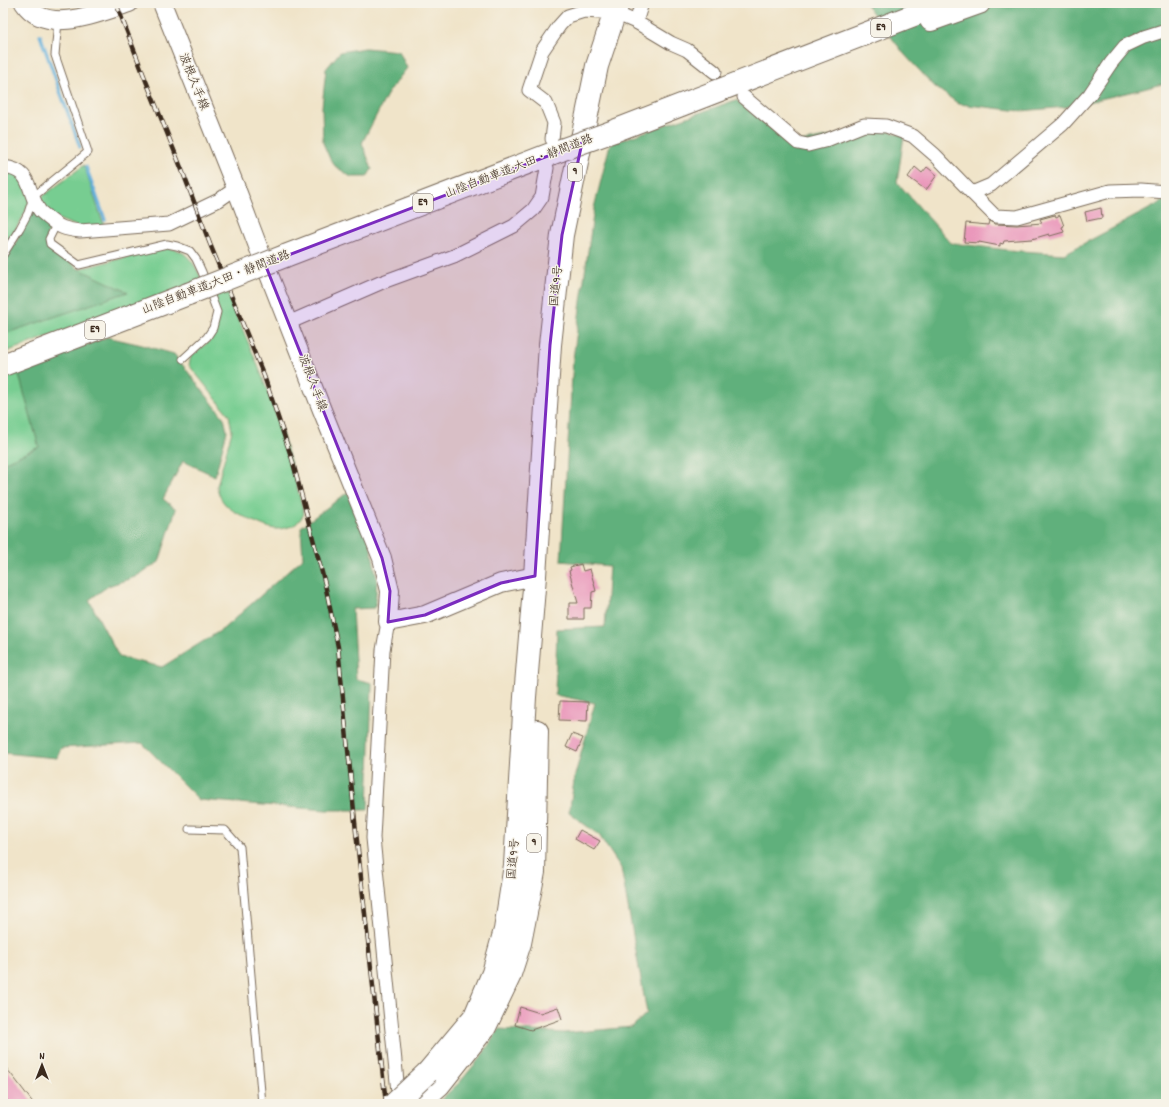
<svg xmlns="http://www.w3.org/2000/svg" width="1169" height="1107" viewBox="0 0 1169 1107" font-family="Dekko,'Klee One',sans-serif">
	<rect width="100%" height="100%" fill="#f7f3e8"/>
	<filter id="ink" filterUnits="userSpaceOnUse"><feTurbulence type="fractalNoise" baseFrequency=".025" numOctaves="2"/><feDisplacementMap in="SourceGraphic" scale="8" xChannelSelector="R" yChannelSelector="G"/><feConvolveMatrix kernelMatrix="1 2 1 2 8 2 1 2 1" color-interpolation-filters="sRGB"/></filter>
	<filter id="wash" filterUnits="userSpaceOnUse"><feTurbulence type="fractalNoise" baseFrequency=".012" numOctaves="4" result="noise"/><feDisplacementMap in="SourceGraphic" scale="16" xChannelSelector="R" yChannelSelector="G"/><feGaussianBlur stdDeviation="0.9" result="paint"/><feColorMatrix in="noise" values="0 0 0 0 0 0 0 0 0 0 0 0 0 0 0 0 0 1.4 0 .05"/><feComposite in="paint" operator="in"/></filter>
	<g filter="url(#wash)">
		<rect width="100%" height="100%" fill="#f0e4c9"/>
		<g fill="#77cd91" stroke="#597c58">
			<path d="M84 165 104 226 81 228 48 215 38 200Z"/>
			<path d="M3 169 21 176 30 200 24 215 3 251Z"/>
			<path d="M164 248C169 249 176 249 180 251 191 257 197 269 202 280L3 353V332L4 333 127 292 79 269Z"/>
			<path d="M226 290C242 329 260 368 274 408 286 443 295 478 304 514 302 517 299 521 297 523 293 527 281 529 276 529 267 529 235 513 228 507 222 502 218 494 217 486L232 431 229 415 189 365 191 356 211 340 216 330 219 316 213 296Z"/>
			<path d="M18 371 39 447 3 463V376Z"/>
		</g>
		<g fill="#61b07b" stroke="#4e6d4c">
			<path d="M865 3H1166V83L1143 89 1066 107 1021 111 959 104 935 87 905 55Z"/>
			<path d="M365 48 399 51 407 68 389 91 362 143 372 169 367 177H351L335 166 330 159 323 143 322 107 326 69 340 52Z"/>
			<path d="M736 100 790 144 878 127 904 136 897 182 951 243 1008 250 1064 254 1166 200V1104H436L459 1083 481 1057 499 1029 564 1033 632 1027 647 1013 621 868 599 835 569 813 575 775 595 703 555 695 557 629 605 627 609 566 561 561 573 359 594 208 610 144Z"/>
			<path d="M32 207 52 226C49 232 45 236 47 243L79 269 128 292 4 334 3 332V264L17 240Z"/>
			<path d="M107 337 142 345 174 354 224 418 227 431 215 476 183 461 163 499 176 509 159 562 135 577 108 586 89 600 119 657 162 667 223 629 303 558 301 527 348 492 369 538 377 579 375 608 352 609 356 679 372 683 368 810H326L199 800 142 743 61 748 57 758 3 753V463L39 447 18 371Z"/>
		</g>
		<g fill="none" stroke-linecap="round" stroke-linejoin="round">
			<g stroke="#62b0dc" stroke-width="3.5">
				<path d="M40 35 80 147"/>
				<path d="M86 167 105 220"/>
			</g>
		</g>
		<g id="blocks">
			<g fill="#ea98bb">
				<path d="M915 167 922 173 927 167 937 175 926 190 908 177Z"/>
				<path d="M1101 208 1102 218 1087 221 1085 212Z"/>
				<path d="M1055 215 1056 217 1060 215 1064 226 1062 227 1064 232 1050 236 1049 234 1032 239 1004 241 1003 244 1000 243V246L979 242V243L964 242 966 223 988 225 989 221 995 224 1017 225 1042 223 1040 219Z"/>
				<path d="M581 564 583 571 590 569 596 591 592 592 591 608H584V619H569V603H578L569 571 571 570 570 567Z"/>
				<path d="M560 701 588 702 587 721 559 720Z"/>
				<path d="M572 734 583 738 577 752 566 747Z"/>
				<path d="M580 830 600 841 594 850 575 839Z"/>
				<path d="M520 1007 540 1013 558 1007 562 1019 531 1030 515 1025Z"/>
				<path d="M3 1064 15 1079 34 1104H10L3 1095Z"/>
			</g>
		</g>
	</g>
	<g filter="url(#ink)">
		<use href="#blocks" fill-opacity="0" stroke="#7a6b5a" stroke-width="1"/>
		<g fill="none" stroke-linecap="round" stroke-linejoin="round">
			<g stroke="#7a6b5a" stroke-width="9">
				<g id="lane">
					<path d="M56 225 49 239 50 244 79 265 167 244 177 246 190 251 196 259 202 272 217 312 213 328 207 337 183 359"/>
					<path d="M3 255 20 228 28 213 33 197 88 152 55 55 58 21"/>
					<path d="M189 829 225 830 240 847 262 1104"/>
				</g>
			</g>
			<g stroke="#7a6b5a" stroke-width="15">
				<g id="street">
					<path d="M636 22 642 3"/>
					<path d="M744 97 798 143 808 145 824 141 864 125 886 126 913 136 935 155 972 193 995 216 1017 217 1110 191 1141 190 1166 192"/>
					<path d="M552 139 554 123 546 103 529 90 542 51 559 26 568 16 584 11 615 13 636 22 671 43 687 50 715 72"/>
					<path d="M3 167C34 170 26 192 40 211 42 213 45 215 47 217 60 228 64 229 80 231L169 224 219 200 236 188"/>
					<path d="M972 193 991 185 1063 124 1090 94 1111 63 1125 46 1144 37 1166 30"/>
					<path d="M288 323 380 283 454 256 514 226 533 210 542 197 547 168"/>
					<path d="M388 622 383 650 373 838 399 1102"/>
				</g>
			</g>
			<g stroke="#7a6b5a" stroke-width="20">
				<g id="secondary">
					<path d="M24 3C46 36 99 13 129 3"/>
					<path d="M162 3 236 188 259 249 322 410 382 558 390 591 388 622 425 615 501 583 535 576"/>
				</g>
			</g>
			<g stroke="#7a6b5a" stroke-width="24">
				<g id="highway">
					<path d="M931 20 979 3"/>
					<path d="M614 131 945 3"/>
					<path d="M285 256 561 150"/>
					<path d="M3 365 188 294"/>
					<path d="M428 1072 475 1016 493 973 505 930 515 865 525 697 535 576 550 345 562 235 597 66 618 3"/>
					<path d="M417 1104 439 1085 485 1027 509 977 520 943 534 872 537 731"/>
				</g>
			</g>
			<use href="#lane" stroke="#fff" stroke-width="7"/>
			<use href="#street" stroke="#fff" stroke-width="13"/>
			<use href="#secondary" stroke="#fff" stroke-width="18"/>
			<use href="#highway" stroke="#fff" stroke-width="22"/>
			<g stroke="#3b2a1e" stroke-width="4.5">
				<path id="rail" d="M116 3 146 81 182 170 210 244 264 376 292 459 325 584 338 647 356 832 386 1104"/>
			</g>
			<use href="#rail" stroke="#f7f3e8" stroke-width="3" stroke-dasharray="9" stroke-linecap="butt"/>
			<g stroke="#7a6b5a" stroke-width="24" stroke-linecap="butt">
				<g id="highway-bridge">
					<path d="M561 150 614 131"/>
					<path d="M188 294 285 256"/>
					<path d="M394 1104 428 1072"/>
				</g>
			</g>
			<use href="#highway-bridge" stroke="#fff" stroke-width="22"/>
		</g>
	</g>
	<path fill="#7b2cbf" fill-opacity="0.2" stroke="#7b2cbf" stroke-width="3" stroke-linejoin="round" d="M582 143 562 235 550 345 535 576 501 583 425 615 388 622 390 591 382 558 265 264Z"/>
	<g text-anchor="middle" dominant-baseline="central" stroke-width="3" stroke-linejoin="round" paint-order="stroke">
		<g fill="#f7f3e8" stroke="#73665b" stroke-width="1">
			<rect x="871" y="19" width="20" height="18" rx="3"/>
			<rect x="568" y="163" width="14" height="18" rx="3"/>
			<rect x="413" y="194" width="20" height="18" rx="3"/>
			<rect x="85" y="321" width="20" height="18" rx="3"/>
			<rect x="527" y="834" width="14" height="18" rx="3"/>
		</g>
		<g font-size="11" font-weight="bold" fill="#3b2a1e">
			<text x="881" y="28">E9</text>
			<text x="575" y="172">9</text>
			<text x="423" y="203">E9</text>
			<text x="95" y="330">E9</text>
			<text x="534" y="843">9</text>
		</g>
		<g font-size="12" fill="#3b2a1e" stroke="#f7f3e8">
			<text transform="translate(193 82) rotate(68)">波根久手線</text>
			<text transform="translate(519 167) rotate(-21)">山陰自動車道;大田・静間道路</text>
			<text transform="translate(216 283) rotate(-21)">山陰自動車道;大田・静間道路</text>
			<text transform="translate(557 286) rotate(-84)">国道9号</text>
			<text transform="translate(312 383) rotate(69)">波根久手線</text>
			<text transform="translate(514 859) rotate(-85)">国道9号</text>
		</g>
	</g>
	<rect width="1169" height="1107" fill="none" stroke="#f7f3e8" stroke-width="16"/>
	<g transform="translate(42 1065)" stroke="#f7f3e8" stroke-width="3" paint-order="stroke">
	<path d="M0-3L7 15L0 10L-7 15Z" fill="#3b2a1e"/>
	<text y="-6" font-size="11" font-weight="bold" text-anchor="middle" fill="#3b2a1e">N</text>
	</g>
</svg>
